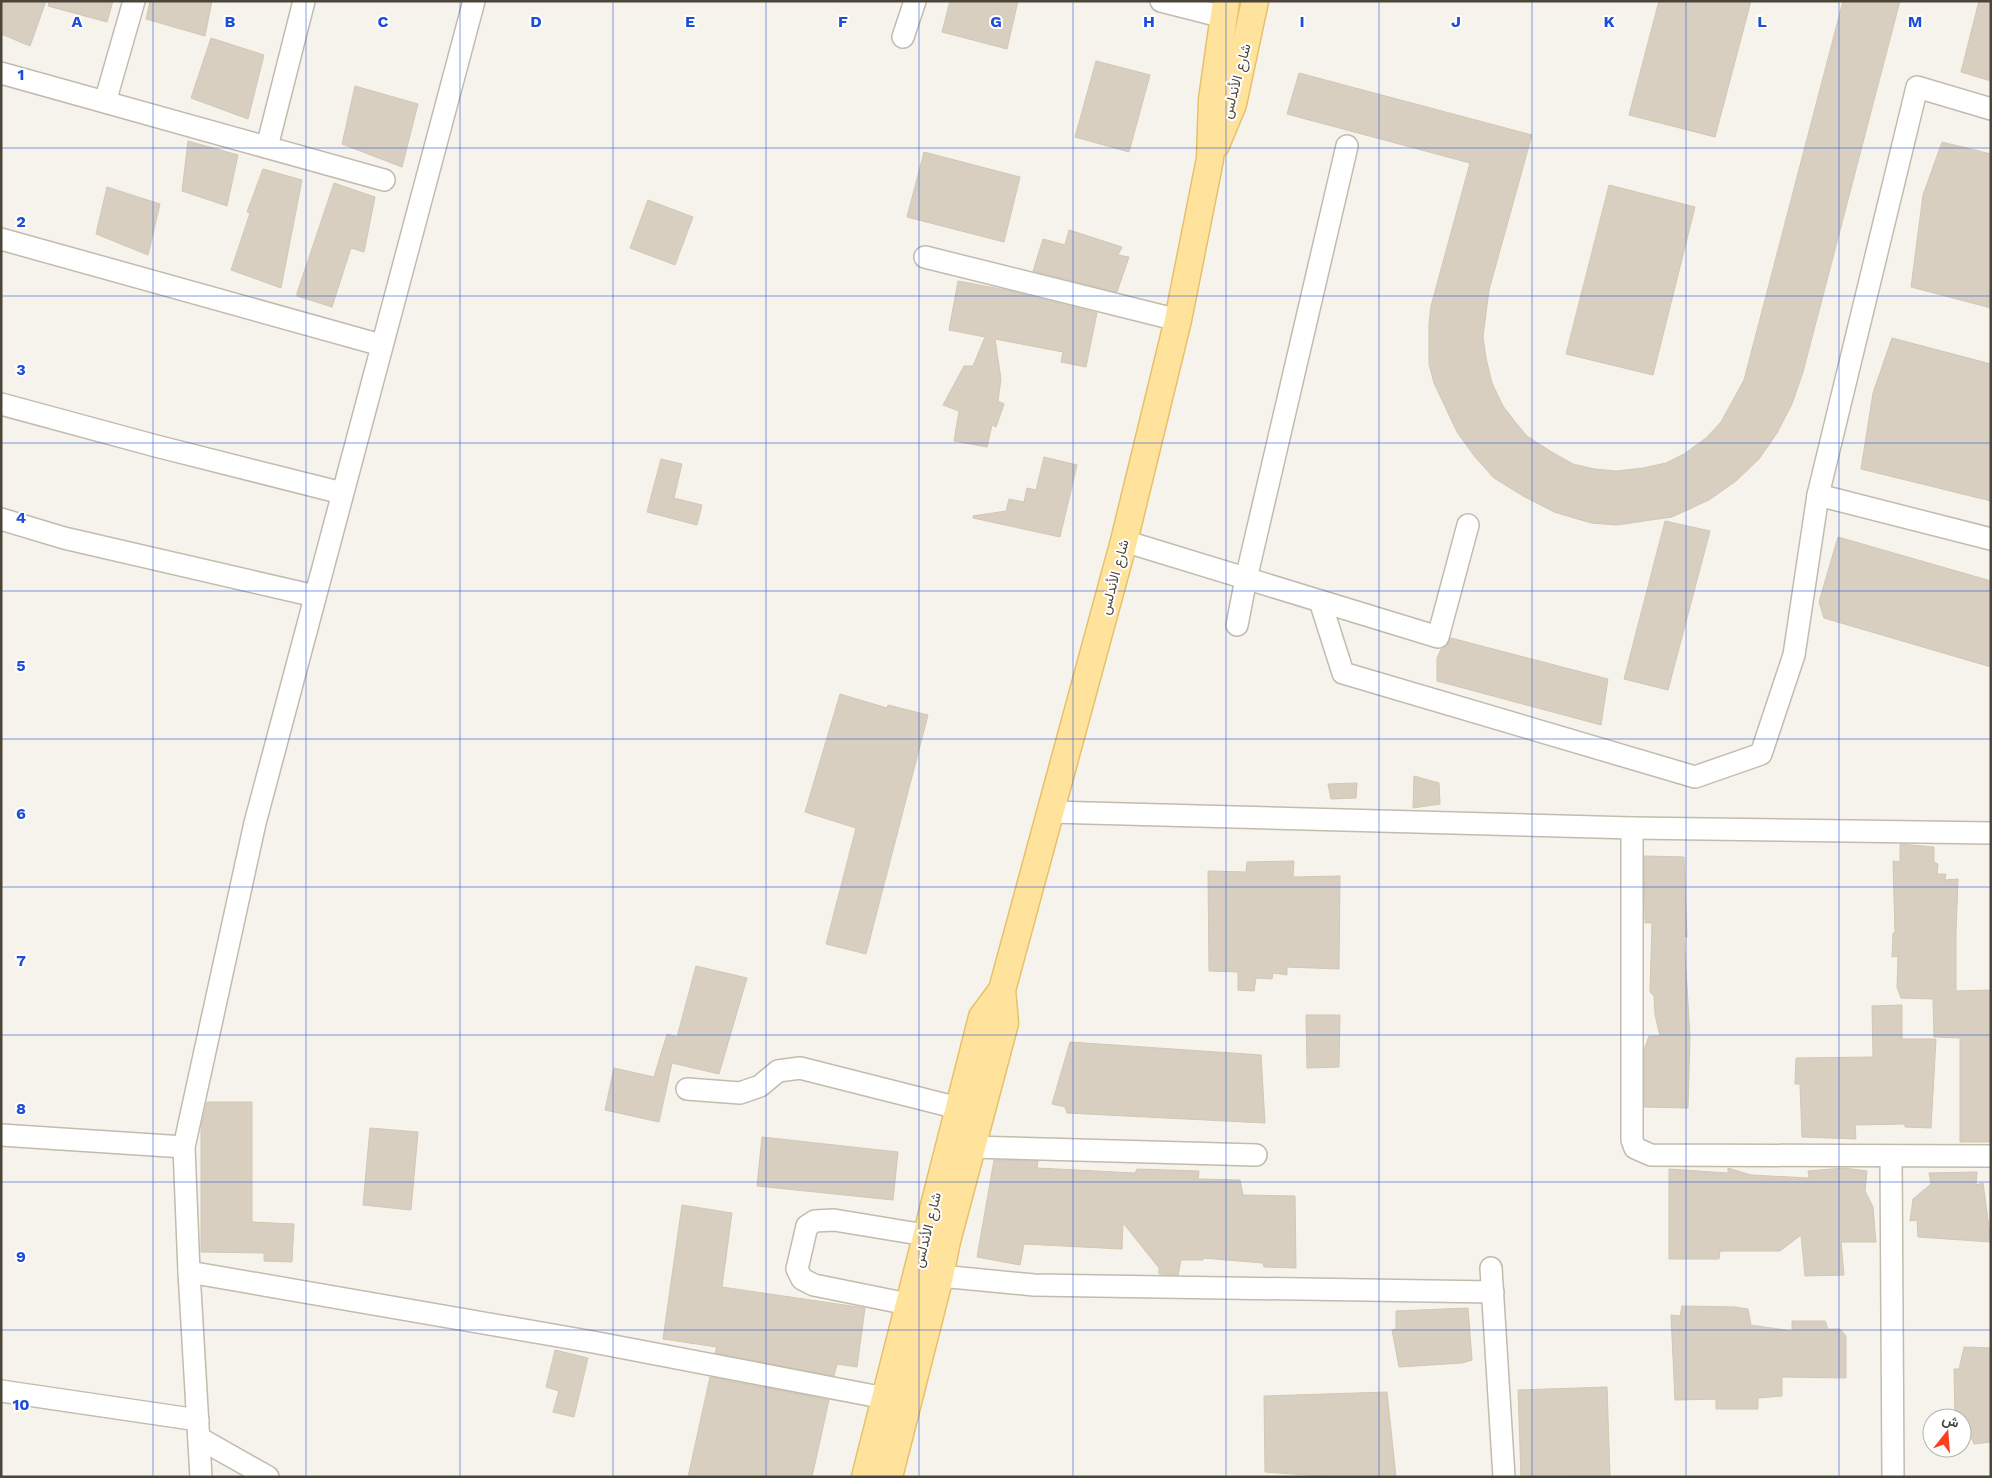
<svg xmlns="http://www.w3.org/2000/svg" width="1992" height="1478" viewBox="0 0 1992 1478" font-family="'Work Sans',Vazirmatn,sans-serif">
	<rect width="100%" height="100%" fill="#f6f3ec"/>
	<g fill="#d8cfc1" stroke="#d3c7b4">
		<path d="M1 1H46L30 46 1 34Z"/>
		<path d="M49 1H113L107 22 48 6Z"/>
		<path d="M150 1H212L205 36 146 19Z"/>
		<path d="M950 1H1018L1007 49 942 32Z"/>
		<path d="M1659 1H1751L1715 137 1629 115Z"/>
		<path d="M1843 1H1900L1803 372 1792 404 1777 433 1759 459 1736 481 1709 500 1672 517 1617 525 1591 523 1554 512 1523 496 1494 478 1475 457 1457 432 1434 383 1429 364V324L1431 306 1470 163 1287 114 1299 73 1532 135 1489 290 1486 313 1483 337 1486 358 1492 383 1503 406 1516 423 1527 436 1550 451 1573 464 1594 469 1617 471 1643 468 1666 463 1684 454 1706 438 1721 422 1744 380Z"/>
		<path d="M1979 1H1991V81L1961 72Z"/>
		<path d="M211 38 264 55 248 119 191 98Z"/>
		<path d="M1096 61 1150 75 1129 152 1075 137Z"/>
		<path d="M355 86 418 104 402 167 342 144Z"/>
		<path d="M188 141 238 155 227 206 182 191Z"/>
		<path d="M1942 142 1991 154V308L1911 287 1923 195Z"/>
		<path d="M924 152 1020 177 1004 242 907 217Z"/>
		<path d="M263 169 302 180 281 288 231 270 250 213 247 212Z"/>
		<path d="M334 183 375 197 364 252 351 248 332 307 297 296V293Z"/>
		<path d="M1609 185 1695 207 1653 375 1566 354Z"/>
		<path d="M107 187 160 204 148 255 96 234Z"/>
		<path d="M648 200 693 217 675 265 630 248Z"/>
		<path d="M1069 230 1122 247 1118 255 1129 257 1117 292 1033 271 1043 239 1065 245Z"/>
		<path d="M958 281 1006 290 1097 313 1086 367 1061 362 1063 352 995 339 1001 379 998 401 1004 404 996 427 992 425 987 447 954 441 959 411 943 405 964 366H973L985 337 949 330Z"/>
		<path d="M1892 338 1991 364V501L1861 469 1873 393Z"/>
		<path d="M1044 457 1077 465 1060 537 973 518V516L1006 511 1009 499 1024 502 1027 488 1036 490Z"/>
		<path d="M661 459 682 464 674 498 702 505 697 525 647 512Z"/>
		<path d="M1665 521 1710 531 1668 690 1624 679Z"/>
		<path d="M1838 537 1991 581V667L1824 618 1819 602Z"/>
		<path d="M1451 638 1608 679 1601 725 1437 681V658L1441 649 1447 646Z"/>
		<path d="M840 694 887 708 888 705 928 715 866 954 826 944 856 828 805 812Z"/>
		<path d="M1414 776 1439 783 1440 804 1413 808Z"/>
		<path d="M1357 783 1356 798 1331 799 1328 784Z"/>
		<path d="M1900 844 1934 847V862L1938 864 1937 874H1946L1945 880 1958 879 1956 933V991L1991 990V1142H1960V1038L1934 1037 1933 999 1901 998 1897 987 1898 956 1892 957 1893 933H1895L1893 861 1900 862Z"/>
		<path d="M1644 856 1684 857 1687 937H1684L1690 1036 1688 1108 1644 1107V1050L1649 1036H1660L1655 1015 1654 996 1650 992 1652 923H1645Z"/>
		<path d="M1294 861 1293 877 1340 876 1339 969 1287 967V975L1273 973 1272 979 1256 978 1254 991 1238 990V972L1209 971 1208 871 1246 872 1247 862Z"/>
		<path d="M696 966 747 978 719 1074 672 1063 659 1122 605 1110 614 1068 654 1077 667 1034 677 1037Z"/>
		<path d="M1902 1005V1039H1936L1931 1128 1905 1127V1124L1855 1125 1856 1139 1802 1137 1800 1084H1795L1796 1058 1873 1057 1872 1006Z"/>
		<path d="M1306 1015H1340L1339 1067 1307 1068Z"/>
		<path d="M1070 1042 1261 1055 1265 1123 1067 1113 1065 1107 1052 1104Z"/>
		<path d="M207 1102H252V1222L294 1224 292 1262 264 1261V1253L201 1252V1127Z"/>
		<path d="M370 1128 418 1132 411 1210 363 1205Z"/>
		<path d="M762 1137 898 1152 893 1200 757 1186Z"/>
		<path d="M994 1160 1038 1161 1037 1168 1135 1173 1137 1169 1199 1171 1198 1179 1240 1180 1243 1195 1295 1196 1296 1268 1264 1267 1263 1263 1203 1258V1260H1181L1178 1275 1159 1274V1268L1123 1223 1122 1249 1024 1244 1020 1265 977 1257Z"/>
		<path d="M1728 1168 1751 1175 1809 1178 1808 1171 1844 1168 1867 1171 1865 1191 1873 1207 1876 1242H1841L1844 1275 1805 1276 1801 1235 1780 1251H1720L1719 1259H1669V1169L1728 1173Z"/>
		<path d="M1977 1172 1976 1185 1983 1183 1991 1242 1918 1237 1917 1220 1910 1221 1913 1199 1931 1184 1929 1173Z"/>
		<path d="M682 1205 732 1213 722 1287 865 1308 857 1367 837 1364 834 1376 715 1353 717 1347 663 1339Z"/>
		<path d="M1682 1306 1735 1307 1748 1309 1751 1325 1792 1331V1321H1825L1828 1329H1840L1846 1336V1378L1782 1377V1396L1758 1398V1409H1716V1399L1675 1400 1671 1315 1680 1316Z"/>
		<path d="M1468 1308 1472 1360 1462 1363 1399 1367 1392 1330 1396 1329V1311Z"/>
		<path d="M1964 1347 1991 1348V1442L1974 1444 1972 1439 1966 1437 1962 1418 1960 1416H1955L1954 1369H1959Z"/>
		<path d="M555 1350 588 1358 574 1417 553 1412 559 1391 546 1387Z"/>
		<path d="M710 1377 829 1400 812 1477H688Z"/>
		<path d="M1607 1387 1610 1476 1521 1477 1518 1390Z"/>
		<path d="M1387 1392 1396 1477H1333L1265 1472 1264 1396Z"/>
	</g>
	<g fill="none" stroke-linecap="round" stroke-linejoin="round">
		<g stroke="#c2bbae" stroke-width="24">
			<g id="minor">
				<path d="M1161 1 1224 17"/>
				<path d="M903 37 915 1"/>
				<path d="M1 73 384 180"/>
				<path d="M105 102 134 1"/>
				<path d="M267 147 304 1"/>
				<path d="M1 239 381 345"/>
				<path d="M925 257 1178 320"/>
				<path d="M1 404 156 446 342 493"/>
				<path d="M1818 495 1991 539"/>
				<path d="M1 519 64 538 315 596"/>
				<path d="M1124 541 1438 637 1468 525"/>
				<path d="M1320 601 1343 673 1695 777 1761 754 1794 655 1818 495 1917 87 1991 109"/>
				<path d="M1237 625 1246 579 1347 146"/>
				<path d="M1051 812 1632 828 1991 833"/>
				<path d="M1632 828V1140L1635 1148 1651 1155 1991 1156"/>
				<path d="M687 1089 740 1093 760 1086 778 1071 800 1068 958 1108"/>
				<path d="M1 1135 184 1147"/>
				<path d="M971 1147 1256 1155"/>
				<path d="M1891 1156 1893 1477"/>
				<path d="M1491 1268 1504 1477"/>
				<path d="M189 1272 593 1342 885 1398"/>
				<path d="M940 1276 1034 1285 1493 1292"/>
				<path d="M908 1304 814 1285 802 1279 797 1269 807 1226 815 1221 834 1220 925 1235"/>
				<path d="M1 1391 198 1420"/>
				<path d="M199 1438 268 1477"/>
				<path d="M201 1477 189 1272 184 1147 255 823 474 1"/>
			</g>
		</g>
		<g stroke="#e6c16a" stroke-width="29">
			<g id="major">
				<path d="M1216 145 1233 104 1255 1"/>
				<path d="M865 1477 982 1017 1002 990 1124 541 1178 320 1210 159 1212 100 1226 1"/>
				<path d="M889 1477 940 1276 947 1241 1005 1023 1002 990"/>
			</g>
		</g>
		<use href="#minor" stroke="#fff" stroke-width="21"/>
		<use href="#major" stroke="#ffe39c" stroke-width="26"/>
	</g>
	<path fill="none" stroke="#1d4ed8" stroke-width="1" stroke-opacity="0.55" d="M153 1V1477M306 1V1477M460 1V1477M613 1V1477M766 1V1477M919 1V1477M1073 1V1477M1226 1V1477M1379 1V1477M1532 1V1477M1686 1V1477M1839 1V1477M1 148H1991M1 296H1991M1 443H1991M1 591H1991M1 739H1991M1 887H1991M1 1035H1991M1 1182H1991M1 1330H1991"/>
	<g text-anchor="middle" dominant-baseline="central" stroke-width="4" stroke-linejoin="round" paint-order="stroke">
		<g font-size="14" fill="#4b4439" stroke="#fff">
			<text transform="translate(1236 81) rotate(-75)">شارع الأندلس</text>
			<text transform="translate(1114 577) rotate(-75)">شارع الأندلس</text>
			<text transform="translate(927 1230) rotate(-76)">شارع الأندلس</text>
		</g>
	</g>
	<g font-size="16" text-anchor="middle" font-weight="bold" fill="#1d4ed8" stroke="#fff" stroke-width="4" stroke-linejoin="round" paint-order="stroke">
		<text x="77" y="27">A</text>
		<text x="230" y="27">B</text>
		<text x="383" y="27">C</text>
		<text x="536" y="27">D</text>
		<text x="690" y="27">E</text>
		<text x="843" y="27">F</text>
		<text x="996" y="27">G</text>
		<text x="1149" y="27">H</text>
		<text x="1302" y="27">I</text>
		<text x="1456" y="27">J</text>
		<text x="1609" y="27">K</text>
		<text x="1762" y="27">L</text>
		<text x="1915" y="27">M</text>
		<text x="21" y="80">1</text>
		<text x="21" y="227">2</text>
		<text x="21" y="375">3</text>
		<text x="21" y="523">4</text>
		<text x="21" y="671">5</text>
		<text x="21" y="819">6</text>
		<text x="21" y="966">7</text>
		<text x="21" y="1114">8</text>
		<text x="21" y="1262">9</text>
		<text x="21" y="1410">10</text>
	</g>
	<rect width="1992" height="1478" fill="none" stroke="#4b4439" stroke-width="5"/>
	<g transform="translate(1947 1433) rotate(17)"><circle r="24" fill="#ffffff" stroke="#b7b4b0"/>
	<path d="M0-4L9 19L0 12L-9 19Z" fill="#fc3f1d"/>
	<text y="-8" font-size="14" font-weight="bold" text-anchor="middle" fill="#4b4439">ش</text>
	</g>
</svg>
